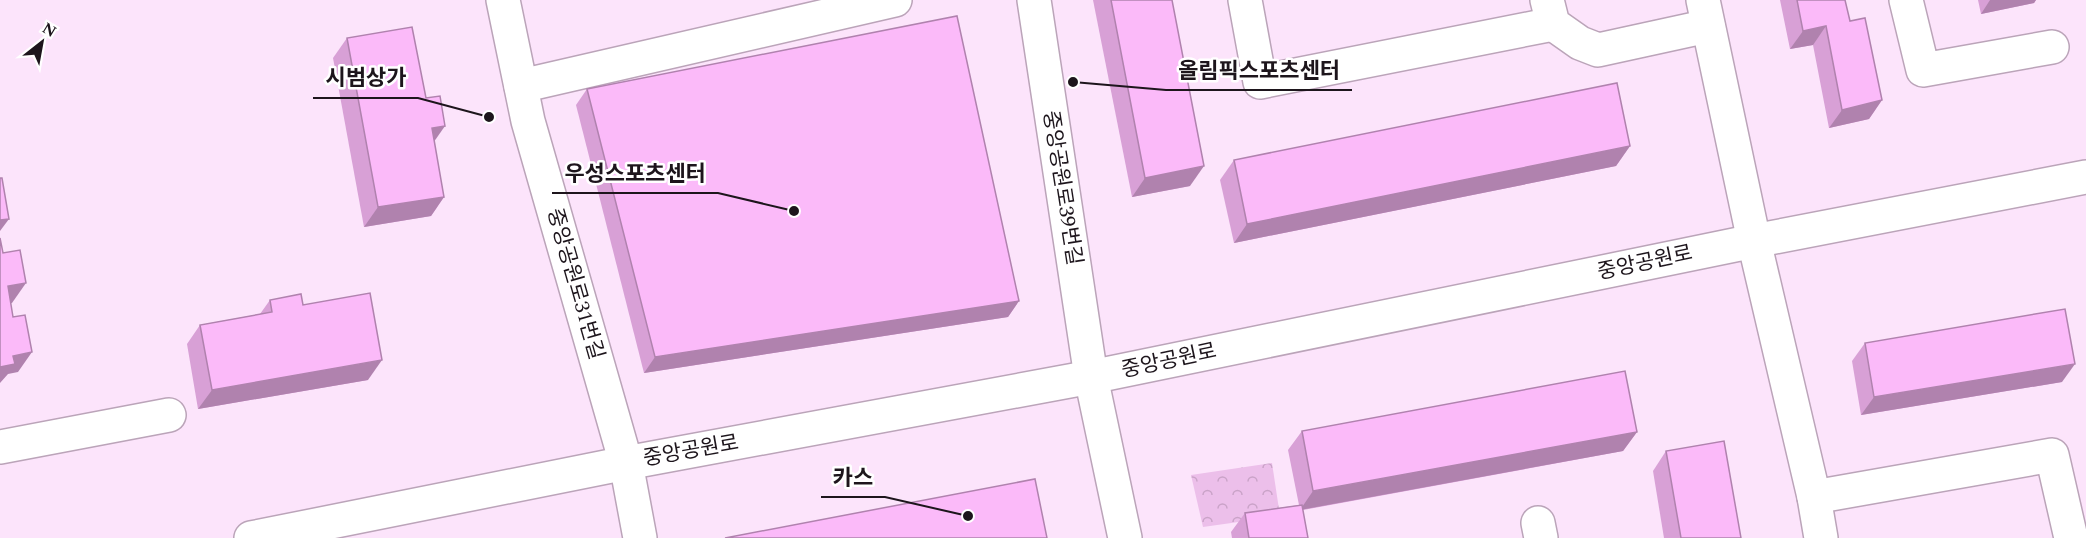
<svg xmlns="http://www.w3.org/2000/svg" width="2086" height="538" viewBox="0 0 2086 538" font-family="Spectral,'Noto Sans KR',serif">
	<defs>
		<pattern id="park-crowns" width="20" height="18" patternUnits="userSpaceOnUse" patternTransform="scale(1.5)"><rect width="20" height="18" fill="#ecbfea"/><path d="M2 6a3 3 0 1 1 6 0M12 15a3 3 0 1 1 6 0" fill="none" stroke="#caa3c8"/></pattern>
	</defs>
	<rect width="100%" height="100%" fill="#fce4fb"/>
	<path fill="url(#park-crowns)" d="M1272 463 1280 516 1203 527 1191 475Z"/>
	<g fill="none" stroke-linecap="round" stroke-linejoin="round">
		<g stroke="#bba4b9" stroke-width="36">
			<g id="minor">
				<path d="M503 0 528 121 626 463 640 538"/>
				<path d="M1034 0 1091 377 1125 538"/>
				<path d="M1245 0 1260 82 1553 24"/>
				<path d="M1547 0 1553 24 1580 43 1598 50 1708 26"/>
				<path d="M1703 0 1754 241 1814 497 1821 538"/>
				<path d="M1906 0 1923 70 2052 47"/>
				<path d="M521 86 895 0"/>
				<path d="M0 447 169 415"/>
				<path d="M1814 497 2052 455 2071 538"/>
				<path d="M1538 523 1541 538"/>
				<path d="M251 538 626 463 1091 377 1754 241 2086 177"/>
			</g>
		</g>
		<use href="#minor" stroke="#fff" stroke-width="33"/>
	</g>
	<g fill="#d8a0d6">
		<path d="M1093 0H1172L1190 186 1132 197Z"/>
		<path d="M1780 0H1845L1850 21 1882 100 1869 119 1829 128 1813 45 1790 49Z"/>
		<path d="M1978 0H2036L2034 3 1981 14Z"/>
		<path d="M347 38 434 142 444 197 431 216 364 227 333 58Z"/>
		<path d="M587 89 1019 301 1008 317 644 373 576 105Z"/>
		<path d="M1630 146 1616 166 1234 243 1220 180 1234 160Z"/>
		<path d="M270 300 303 305 368 380 198 409 187 344 200 325 260 314Z"/>
		<path d="M1865 343 2062 382 1861 415 1852 361Z"/>
		<path d="M1302 431 1637 432 1623 451 1303 510 1308 538H1232L1231 532 1245 513 1299 505 1288 450Z"/>
		<path d="M1666 451 1741 538H1664L1653 471Z"/>
	</g>
	<g fill="#b082ae">
		<path d="M1990 0H2036L2034 3 1981 14Z"/>
		<path d="M1826 26 1813 45 1790 49 1803 31Z"/>
		<path d="M1882 100 1869 119 1829 128 1842 110Z"/>
		<path d="M445 126 431 146 432 128Z"/>
		<path d="M1630 146 1616 166 1234 243 1247 224Z"/>
		<path d="M1204 166 1190 186 1132 197 1145 178Z"/>
		<path d="M444 197 431 216 364 227 378 207Z"/>
		<path d="M9 219 0 231V220Z"/>
		<path d="M26 283 12 303 0 305 8 286Z"/>
		<path d="M1019 301 1008 317 644 373 655 357Z"/>
		<path d="M32 352 18 372 8 374 0 383V367L13 356Z"/>
		<path d="M382 360 368 380 198 409 212 390Z"/>
		<path d="M2075 364 2062 382 1861 415 1874 397Z"/>
		<path d="M1637 432 1623 451 1300 510 1313 491Z"/>
	</g>
	<g fill="#fbbaf9" stroke="#b082ae" stroke-width="1.5">
		<path d="M1111 0H1172L1204 166 1145 178Z"/>
		<path d="M1797 0H1845L1850 21 1865 18 1882 100 1842 110 1826 26 1803 31Z"/>
		<path d="M957 16 1019 301 655 357 587 89Z"/>
		<path d="M412 27 426 98 440 96 445 126 432 128 444 197 378 207 347 38Z"/>
		<path d="M1617 83 1630 146 1247 224 1234 160Z"/>
		<path d="M0 178H2L9 219 0 220Z"/>
		<path d="M0 238 3 253 20 250 26 283 8 286 13 317 25 315 32 352 13 356 15 364 0 367Z"/>
		<path d="M370 293 382 360 212 390 200 325 272 312 270 300 301 294 303 305Z"/>
		<path d="M2065 309 2075 364 1874 397 1865 343Z"/>
		<path d="M1625 371 1637 432 1313 491 1302 431Z"/>
		<path d="M1724 441 1741 538H1681L1666 451Z"/>
		<path d="M1035 479 1047 538H725Z"/>
		<path d="M1302 505 1308 538H1249L1245 513Z"/>
	</g>
	<g text-anchor="middle" dominant-baseline="central" stroke-width="5" stroke-linejoin="round" paint-order="stroke">
		<g font-size="21" fill="#1d151c" stroke="#fff">
			<text transform="translate(1062 188) rotate(81)">중앙공원로39번길</text>
			<text transform="translate(1645 263) rotate(-12)">중앙공원로</text>
			<text transform="translate(575 284) rotate(74)">중앙공원로31번길</text>
			<text transform="translate(1169 361) rotate(-12)">중앙공원로</text>
			<text transform="translate(691 451) rotate(-10)">중앙공원로</text>
		</g>
	</g>
	<path fill="none" stroke="#1d151c" stroke-width="2" d="M1073 82L1166 90H1352M489 117L418 98H313M794 211L718 193H552M968 516L885 497H821"/>
	<g fill="#1d151c" stroke="#fff" stroke-width="2">
		<circle cx="1073" cy="82" r="6"/>
		<circle cx="489" cy="117" r="6"/>
		<circle cx="794" cy="211" r="6"/>
		<circle cx="968" cy="516" r="6"/>
	</g>
	<g font-size="22" text-anchor="middle" font-weight="bold" fill="#1d151c" stroke="#fff" stroke-width="5" stroke-linejoin="round" paint-order="stroke">
		<text x="1259" y="78">올림픽스포츠센터</text>
		<text x="366" y="85">시범상가</text>
		<text x="635" y="181">우성스포츠센터</text>
		<text x="853" y="485">카스</text>
	</g>
	<g transform="translate(42 42) rotate(31)" stroke="#ffffff" stroke-width="4.5" paint-order="stroke">
	<path d="M0-4.5L10 22L0 15L-10 22Z" fill="#1d151c"/>
	<text y="-9" font-size="16" font-weight="bold" text-anchor="middle" fill="#1d151c">N</text>
	</g>
</svg>
